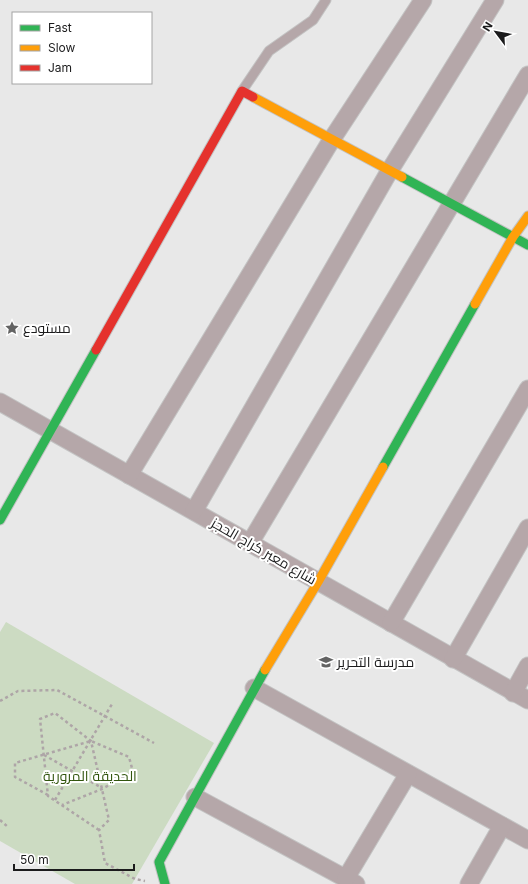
<svg xmlns="http://www.w3.org/2000/svg" width="528" height="884" viewBox="0 0 528 884" font-family="Inter,Cairo,sans-serif">
  <rect width="100%" height="100%" fill="#e8e8e8"/>
  <path fill="#ccdbc2" d="M 6,622 L 214,743 L 132,884 L 75,884 L 0,841 L 0,632 Z"/>
  <g fill="none" stroke-linecap="round" stroke-linejoin="round">
    <defs>
      <path id="lane" d="M 242,91 L 269,51 L 313,20 L 326,0"/>
      <g id="street">
        <path d="M 0,402 L 528,700"/>
        <path d="M 129,475 L 332,139 L 423,0"/>
        <path d="M 194,511 L 390,170 L 495,0"/>
        <path d="M 250,543 L 528,75"/>
        <path d="M 391,623 L 528,389"/>
        <path d="M 453,659 L 528,528"/>
        <path d="M 254,688 L 528,840"/>
        <path d="M 513,693 L 528,666"/>
        <path d="M 195,797 L 356,884"/>
        <path d="M 346,878 L 408,774"/>
        <path d="M 469,884 L 502,826"/>
      </g>
      <g id="fast">
        <path d="M 402,177 L 528,245"/>
        <path d="M 383,467 L 475,304"/>
        <path d="M 0,520 L 96,350"/>
        <path d="M 165,884 L 159,862 L 265,670"/>
      </g>
      <g id="slow">
        <path d="M 253,97 L 402,177"/>
        <path d="M 475,304 L 513,237 L 528,216"/>
        <path d="M 265,670 L 318,582 L 383,467"/>
      </g>
      <path id="jam" d="M 96,350 L 242,91 L 253,97"/>
    </defs>
    <use href="#lane" stroke="#c3c3c3" stroke-width="11"/>
    <use href="#street" stroke="#c3c3c3" stroke-width="19"/>
    <use href="#fast" stroke="#c3c3c3" stroke-width="11"/>
    <use href="#slow" stroke="#c3c3c3" stroke-width="11"/>
    <use href="#jam" stroke="#c3c3c3" stroke-width="11"/>
    <g stroke="#aea5a7" stroke-width="2.5" stroke-dasharray="3 3" stroke-linecap="butt">
      <path d="M 0,701 L 18,691 L 57,690 L 154,743"/>
      <path d="M 44,755 L 102,788"/>
      <path d="M 48,795 L 15,777 L 15,763 L 91,741 L 129,757 L 133,772 L 102,789 L 62,805"/>
      <path d="M 55,800 L 112,704"/>
      <path d="M 0,820 L 8,827"/>
      <path d="M 99,830 L 48,796 L 40,719 L 55,713 L 91,741 L 109,820 L 99,830 L 105,863 L 135,879 L 145,881"/>
    </g>
    <use href="#lane" stroke="#b5a7a9" stroke-width="9"/>
    <use href="#street" stroke="#b5a7a9" stroke-width="17"/>
    <use href="#fast" stroke="#30b455" stroke-width="9"/>
    <use href="#slow" stroke="#ff9f0a" stroke-width="9"/>
    <use href="#jam" stroke="#e5322d" stroke-width="9"/>
  </g>
  <defs>
    <symbol id="sight-bare" viewBox="-9 -9 18 18"><path d="M0-6L1.8-2.2L6-1.7L2.9 1.2L3.7 5.4L0 3.3L-3.7 5.4L-2.9 1.2L-6-1.7L-1.8-2.2Z" fill="#636363" stroke="#fff" stroke-width="2.5" paint-order="stroke"/></symbol>
    <symbol id="school-bare" viewBox="-9 -9 18 18"><path d="M0-5L7-2L0 1L-7-2ZM-4 1L0 2.5L4 1V4Q0 6-4 4Z" fill="#636363" stroke="#fff" stroke-width="2.5" paint-order="stroke"/></symbol>
  </defs>
  <g fill-rule="evenodd">
    <use href="#sight-bare" x="2" y="318" width="20" height="20"/>
    <use href="#school-bare" x="316" y="652" width="20" height="20"/>
  </g>
  <g text-anchor="middle" stroke-width="4" stroke-linejoin="round" paint-order="stroke">
    <g font-size="14" fill="#1b1b1c" stroke="#fff" text-anchor="start">
      <text x="23" y="333">مستودع</text>
      <text x="337" y="667">مدرسة التحرير</text>
    </g>
    <g font-size="14" fill="#1b1b1c" stroke="#fff">
      <text transform="translate(264 551) rotate(30)" y="5">شارع معبر كراج الحجز</text>
    </g>
    <g font-size="14" fill="#31550d" stroke="#fff">
      <text x="90" y="781">الحديقة المرورية</text>
    </g>
  </g>
  <rect x="12" y="12" width="140" height="72" fill="#ffffff" stroke="#a4a4a4"/>
  <rect x="20" y="25" width="20" height="6" fill="#30b455" stroke="#a4a4a4"/>
  <text x="48" y="32" font-size="12" fill="#1b1b1c">Fast</text>
  <rect x="20" y="45" width="20" height="6" fill="#ff9f0a" stroke="#a4a4a4"/>
  <text x="48" y="52" font-size="12" fill="#1b1b1c">Slow</text>
  <rect x="20" y="65" width="20" height="6" fill="#e5322d" stroke="#a4a4a4"/>
  <text x="48" y="72" font-size="12" fill="#1b1b1c">Jam</text>
  <g transform="translate(496 32) rotate(302)" stroke="#ffffff" stroke-width="3" paint-order="stroke">
  <path d="M0-3L7 15L0 10L-7 15Z" fill="#1b1b1c"/>
  <text y="-6" font-size="11" font-weight="bold" text-anchor="middle" fill="#1b1b1c">N</text>
  </g>
  <path d="M14 864v6h120v-6" fill="none" stroke="#1b1b1c" stroke-width="2"/>
  <text x="20" y="864" font-size="12" fill="#1b1b1c" stroke="#ffffff" stroke-width="3" paint-order="stroke">50 m</text>
</svg>
